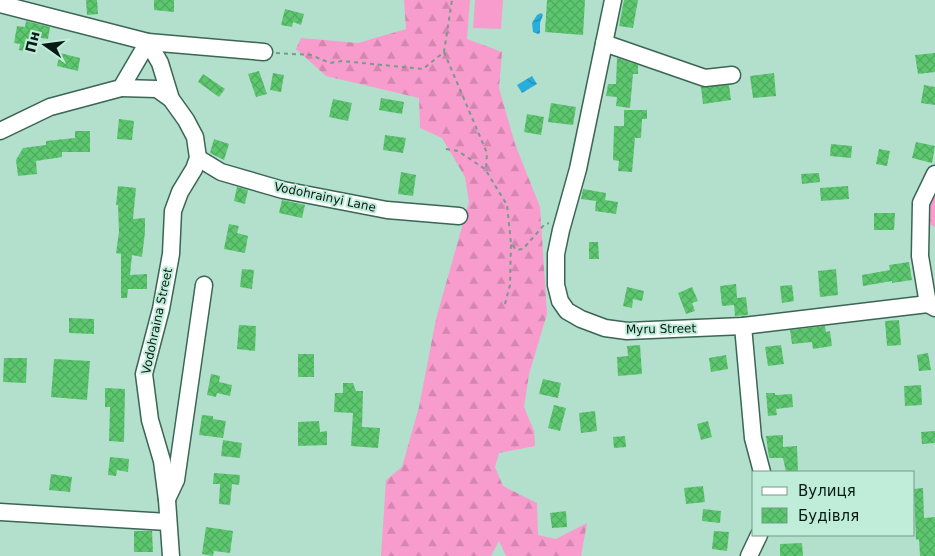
<svg xmlns="http://www.w3.org/2000/svg" width="935" height="556" viewBox="0 0 935 556" font-family="'DejaVu Sans',sans-serif">
  <defs>
    <pattern id="forest-firs" width="22" height="20" patternUnits="userSpaceOnUse" patternTransform="scale(1.25)"><rect width="22" height="20" fill="#f89ccd"/><path d="M5 1l3.5 6h-7zM16 11l3.5 6h-7z" fill="#d386af"/></pattern>
    <pattern id="water-waves" width="16" height="10" patternUnits="userSpaceOnUse" patternTransform="scale(1.25)"><rect width="16" height="10" fill="#27aedc"/><path d="M0 5q4-4 8 0t8 0" fill="none" stroke="#208db1"/></pattern>
    <pattern id="building-cross-hatch" width="8" height="8" patternUnits="userSpaceOnUse" patternTransform="scale(1.25)"><rect width="8" height="8" fill="#5dc76f"/><path d="M0 0l8 8M0 8l8-8" fill="none" stroke="#4faa5f"/></pattern>
  </defs>
  <rect width="100%" height="100%" fill="#b2e0cc"/>
  <path fill="#f89ccd" d="M 475,0 L 503,0 L 501,29 L 473,28 Z"/>
  <g fill="url(#forest-firs)">
    <path d="M 404,0 L 470,0 L 467,39 L 502,52 L 499,88 L 515,144 L 540,207 L 547,314 L 529,374 L 524,407 L 534,431 L 535,446 L 499,453 L 495,467 L 503,486 L 537,503 L 538,535 L 556,539 L 587,523 L 581,556 L 506,556 L 499,541 L 491,556 L 381,556 L 386,480 L 402,467 L 419,407 L 436,319 L 469,202 L 465,177 L 442,138 L 420,128 L 419,98 L 326,76 L 296,49 L 301,38 L 358,43 L 406,29 Z"/>
    <path d="M 935,184 L 935,227 L 929,224 L 926,205 Z"/>
  </g>
  <g fill="url(#water-waves)">
    <path d="M 541,13 L 543,15 L 540,23 L 540,33 L 538,34 L 533,32 L 532,23 L 537,15 Z"/>
    <path d="M 532,76 L 537,84 L 522,93 L 517,85 Z"/>
  </g>
  <g fill="url(#building-cross-hatch)">
    <path d="M 86,0 L 97,0 L 98,14 L 87,15 Z"/>
    <path d="M 154,0 L 174,0 L 174,12 L 154,10 Z"/>
    <path d="M 547,0 L 585,0 L 583,35 L 545,32 Z"/>
    <path d="M 624,0 L 638,0 L 633,28 L 619,26 Z"/>
    <path d="M 285,9 L 304,14 L 301,25 L 293,22 L 292,27 L 281,25 Z"/>
    <path d="M 26,21 L 50,27 L 48,39 L 35,37 L 32,53 L 19,50 L 20,44 L 14,43 L 17,26 L 25,27 Z"/>
    <path d="M 60,53 L 80,58 L 78,71 L 57,66 Z"/>
    <path d="M 935,53 L 935,72 L 918,74 L 915,55 Z"/>
    <path d="M 617,58 L 638,65 L 638,74 L 633,74 L 630,108 L 616,106 L 617,97 L 606,96 L 608,84 L 616,84 Z"/>
    <path d="M 259,71 L 267,94 L 256,97 L 248,74 Z"/>
    <path d="M 273,73 L 284,75 L 281,92 L 270,90 Z"/>
    <path d="M 774,73 L 776,96 L 753,98 L 750,76 Z"/>
    <path d="M 203,74 L 225,89 L 219,97 L 198,82 Z"/>
    <path d="M 729,85 L 731,100 L 703,104 L 701,87 Z"/>
    <path d="M 924,85 L 935,87 L 935,105 L 921,103 Z"/>
    <path d="M 381,98 L 404,102 L 402,114 L 379,110 Z"/>
    <path d="M 333,99 L 352,103 L 348,121 L 329,117 Z"/>
    <path d="M 551,103 L 576,107 L 573,125 L 548,122 Z"/>
    <path d="M 624,110 L 647,110 L 647,119 L 642,119 L 641,138 L 635,138 L 632,172 L 618,171 L 619,161 L 613,160 L 614,126 L 624,126 Z"/>
    <path d="M 527,114 L 544,117 L 541,135 L 524,132 Z"/>
    <path d="M 119,119 L 134,121 L 132,140 L 117,139 Z"/>
    <path d="M 75,131 L 90,131 L 90,152 L 62,152 L 62,157 L 36,161 L 37,174 L 18,176 L 16,160 L 23,148 L 46,145 L 46,141 L 75,138 Z"/>
    <path d="M 385,135 L 406,138 L 403,153 L 383,150 Z"/>
    <path d="M 214,139 L 229,144 L 224,160 L 210,153 Z"/>
    <path d="M 916,142 L 935,146 L 932,163 L 912,158 Z"/>
    <path d="M 831,144 L 852,146 L 851,158 L 830,156 Z"/>
    <path d="M 879,149 L 890,151 L 887,166 L 876,164 Z"/>
    <path d="M 401,172 L 416,175 L 413,196 L 398,194 Z"/>
    <path d="M 819,173 L 820,182 L 802,184 L 801,174 Z"/>
    <path d="M 118,186 L 136,188 L 133,219 L 145,218 L 145,232 L 142,257 L 132,255 L 130,275 L 147,274 L 147,289 L 128,289 L 127,298 L 121,298 L 121,254 L 116,253 L 119,232 L 118,205 L 116,205 Z"/>
    <path d="M 848,186 L 849,199 L 821,201 L 820,188 Z"/>
    <path d="M 237,187 L 248,190 L 245,204 L 234,201 Z"/>
    <path d="M 583,189 L 606,193 L 605,200 L 618,202 L 616,214 L 595,211 L 596,201 L 581,199 Z"/>
    <path d="M 282,200 L 305,205 L 302,218 L 279,213 Z"/>
    <path d="M 874,213 L 895,213 L 894,230 L 874,230 Z"/>
    <path d="M 229,224 L 239,226 L 237,233 L 248,236 L 245,253 L 224,249 Z"/>
    <path d="M 589,242 L 598,242 L 599,259 L 589,259 Z"/>
    <path d="M 909,262 L 912,280 L 892,283 L 892,281 L 863,286 L 862,275 L 890,270 L 889,265 Z"/>
    <path d="M 242,269 L 254,270 L 252,289 L 240,287 Z"/>
    <path d="M 836,269 L 838,295 L 820,297 L 818,271 Z"/>
    <path d="M 736,284 L 737,298 L 746,297 L 748,315 L 735,316 L 734,305 L 722,306 L 720,286 Z"/>
    <path d="M 792,285 L 794,301 L 782,303 L 780,286 Z"/>
    <path d="M 627,287 L 644,291 L 642,301 L 633,299 L 632,308 L 623,306 Z"/>
    <path d="M 692,287 L 698,301 L 692,303 L 695,311 L 686,314 L 678,293 Z"/>
    <path d="M 69,318 L 94,319 L 94,334 L 69,333 Z"/>
    <path d="M 899,320 L 901,345 L 887,346 L 885,321 Z"/>
    <path d="M 239,325 L 256,326 L 255,351 L 237,349 Z"/>
    <path d="M 825,326 L 826,332 L 830,331 L 832,346 L 813,349 L 812,342 L 792,344 L 790,330 Z"/>
    <path d="M 640,345 L 642,374 L 618,376 L 617,357 L 628,356 L 627,346 Z"/>
    <path d="M 781,345 L 784,364 L 768,366 L 765,347 Z"/>
    <path d="M 928,353 L 931,370 L 919,371 L 917,355 Z"/>
    <rect x="298" y="354" width="16" height="23"/>
    <path d="M 726,355 L 728,369 L 711,372 L 709,358 Z"/>
    <path d="M 4,358 L 27,358 L 26,383 L 3,382 Z"/>
    <path d="M 54,359 L 90,361 L 87,400 L 51,397 Z"/>
    <path d="M 211,374 L 220,376 L 219,382 L 232,385 L 230,396 L 217,393 L 216,397 L 207,395 Z"/>
    <path d="M 543,379 L 561,383 L 558,398 L 539,394 Z"/>
    <path d="M 343,383 L 353,383 L 356,391 L 363,391 L 362,427 L 380,428 L 378,448 L 351,446 L 353,413 L 334,412 L 335,393 L 343,393 Z"/>
    <path d="M 921,385 L 922,405 L 905,406 L 904,386 Z"/>
    <path d="M 105,388 L 125,389 L 124,442 L 109,441 L 110,407 L 105,407 Z"/>
    <path d="M 766,393 L 775,393 L 775,395 L 792,394 L 793,407 L 776,409 L 777,415 L 768,416 Z"/>
    <path d="M 554,405 L 566,408 L 560,431 L 548,428 Z"/>
    <path d="M 595,411 L 597,431 L 581,433 L 579,413 Z"/>
    <path d="M 202,415 L 213,416 L 213,419 L 226,421 L 223,438 L 199,435 Z"/>
    <path d="M 319,421 L 320,432 L 327,431 L 327,445 L 298,446 L 298,422 Z"/>
    <path d="M 708,421 L 712,437 L 701,440 L 697,424 Z"/>
    <path d="M 935,431 L 935,443 L 922,444 L 921,432 Z"/>
    <path d="M 783,435 L 783,447 L 797,446 L 798,472 L 786,472 L 783,458 L 769,458 L 766,436 Z"/>
    <path d="M 625,436 L 626,447 L 614,448 L 613,437 Z"/>
    <path d="M 223,440 L 242,443 L 240,458 L 221,456 Z"/>
    <path d="M 110,457 L 129,459 L 128,472 L 117,470 L 116,476 L 108,475 Z"/>
    <path d="M 214,473 L 240,475 L 239,485 L 232,484 L 230,505 L 219,504 L 220,484 L 213,484 Z"/>
    <path d="M 51,474 L 72,477 L 70,492 L 49,490 Z"/>
    <path d="M 703,486 L 705,502 L 686,504 L 684,488 Z"/>
    <path d="M 923,488 L 924,518 L 935,517 L 935,556 L 920,556 L 919,539 L 916,540 L 914,489 Z"/>
    <path d="M 703,509 L 721,511 L 720,523 L 702,521 Z"/>
    <path d="M 566,511 L 567,527 L 552,528 L 550,513 Z"/>
    <path d="M 206,527 L 233,531 L 230,553 L 214,551 L 213,556 L 202,554 Z"/>
    <path d="M 134,531 L 152,531 L 153,552 L 134,552 Z"/>
    <path d="M 714,531 L 729,532 L 727,551 L 712,549 Z"/>
    <path d="M 802,543 L 803,556 L 780,556 L 780,544 Z"/>
  </g>
  <g fill="none" stroke-linecap="round" stroke-linejoin="round">
    <defs>
      <g id="minor">
        <path d="M 613,0 L 578,169 L 561,230 L 556,254 L 556,285 L 560,301 L 567,311 L 581,319 L 605,328 L 627,331 L 743,326 L 928,304"/>
        <path d="M 0,4 L 148,42 L 264,52"/>
        <path d="M 604,43 L 705,78 L 732,75"/>
        <path d="M 121,88 L 157,89 L 171,99"/>
        <path d="M 0,131 L 50,107 L 121,88 L 148,42 L 160,63 L 171,99 L 186,120 L 195,137 L 198,158 L 194,169 L 180,192 L 173,211 L 171,254 L 161,309 L 144,374 L 150,420 L 162,461 L 167,500 L 171,556"/>
        <path d="M 198,158 L 221,172 L 283,190 L 387,210 L 459,216"/>
        <path d="M 935,174 L 921,203 L 920,256 L 928,304 L 935,308"/>
        <path d="M 743,326 L 753,438 L 762,472"/>
        <path d="M 167,499 L 176,480 L 204,285"/>
        <path d="M 0,512 L 168,522"/>
        <path d="M 749,556 L 759,535"/>
      </g>
    </defs>
    <use href="#minor" stroke="#3b6555" stroke-width="19"/>
    <g stroke="#769a8b" stroke-width="2" stroke-dasharray="4 4" stroke-linecap="butt">
      <path d="M 444,52 L 487,153 L 486,168"/>
      <path d="M 276,53 L 311,55 L 330,63 L 342,61 L 423,69 L 444,52 L 452,0"/>
      <path d="M 446,149 L 458,151 L 485,169 L 507,205 L 511,243 L 516,250 L 523,249 L 544,225 L 549,223"/>
      <path d="M 505,304 L 510,285 L 511,243"/>
    </g>
    <use href="#minor" stroke="#fff" stroke-width="16"/>
  </g>
  <g text-anchor="middle" stroke-width="4" stroke-linejoin="round" paint-order="stroke">
    <g font-size="12" fill="#081a14" stroke="#bfedd9">
      <text transform="translate(325 197) rotate(12)" y="4">Vodohrainyi Lane</text>
      <text transform="translate(157 321) rotate(-78)" y="4">Vodohraina Street</text>
      <text transform="translate(661 329) rotate(-1)" y="4">Myru Street</text>
    </g>
  </g>
  <rect x="752" y="471" width="162" height="65" fill="#bfedd9" stroke="#76998a"/>
  <rect x="762" y="487" width="25" height="8" fill="#ffffff" stroke="#76998a"/>
  <text x="798" y="496" font-size="15" fill="#081a14">Вулиця</text>
  <rect x="762" y="508" width="25" height="15" fill="url(#building-cross-hatch)" stroke="#76998a"/>
  <text x="798" y="521" font-size="15" fill="#081a14">Будівля</text>
  <g transform="translate(45 45) rotate(284)" stroke="#bfedd9" stroke-width="4" paint-order="stroke">
  <path d="M0-4L9 19L0 12L-9 19Z" fill="#081a14"/>
  <text y="-8" font-size="14" font-weight="bold" text-anchor="middle" fill="#081a14">Пн</text>
  </g>
</svg>
